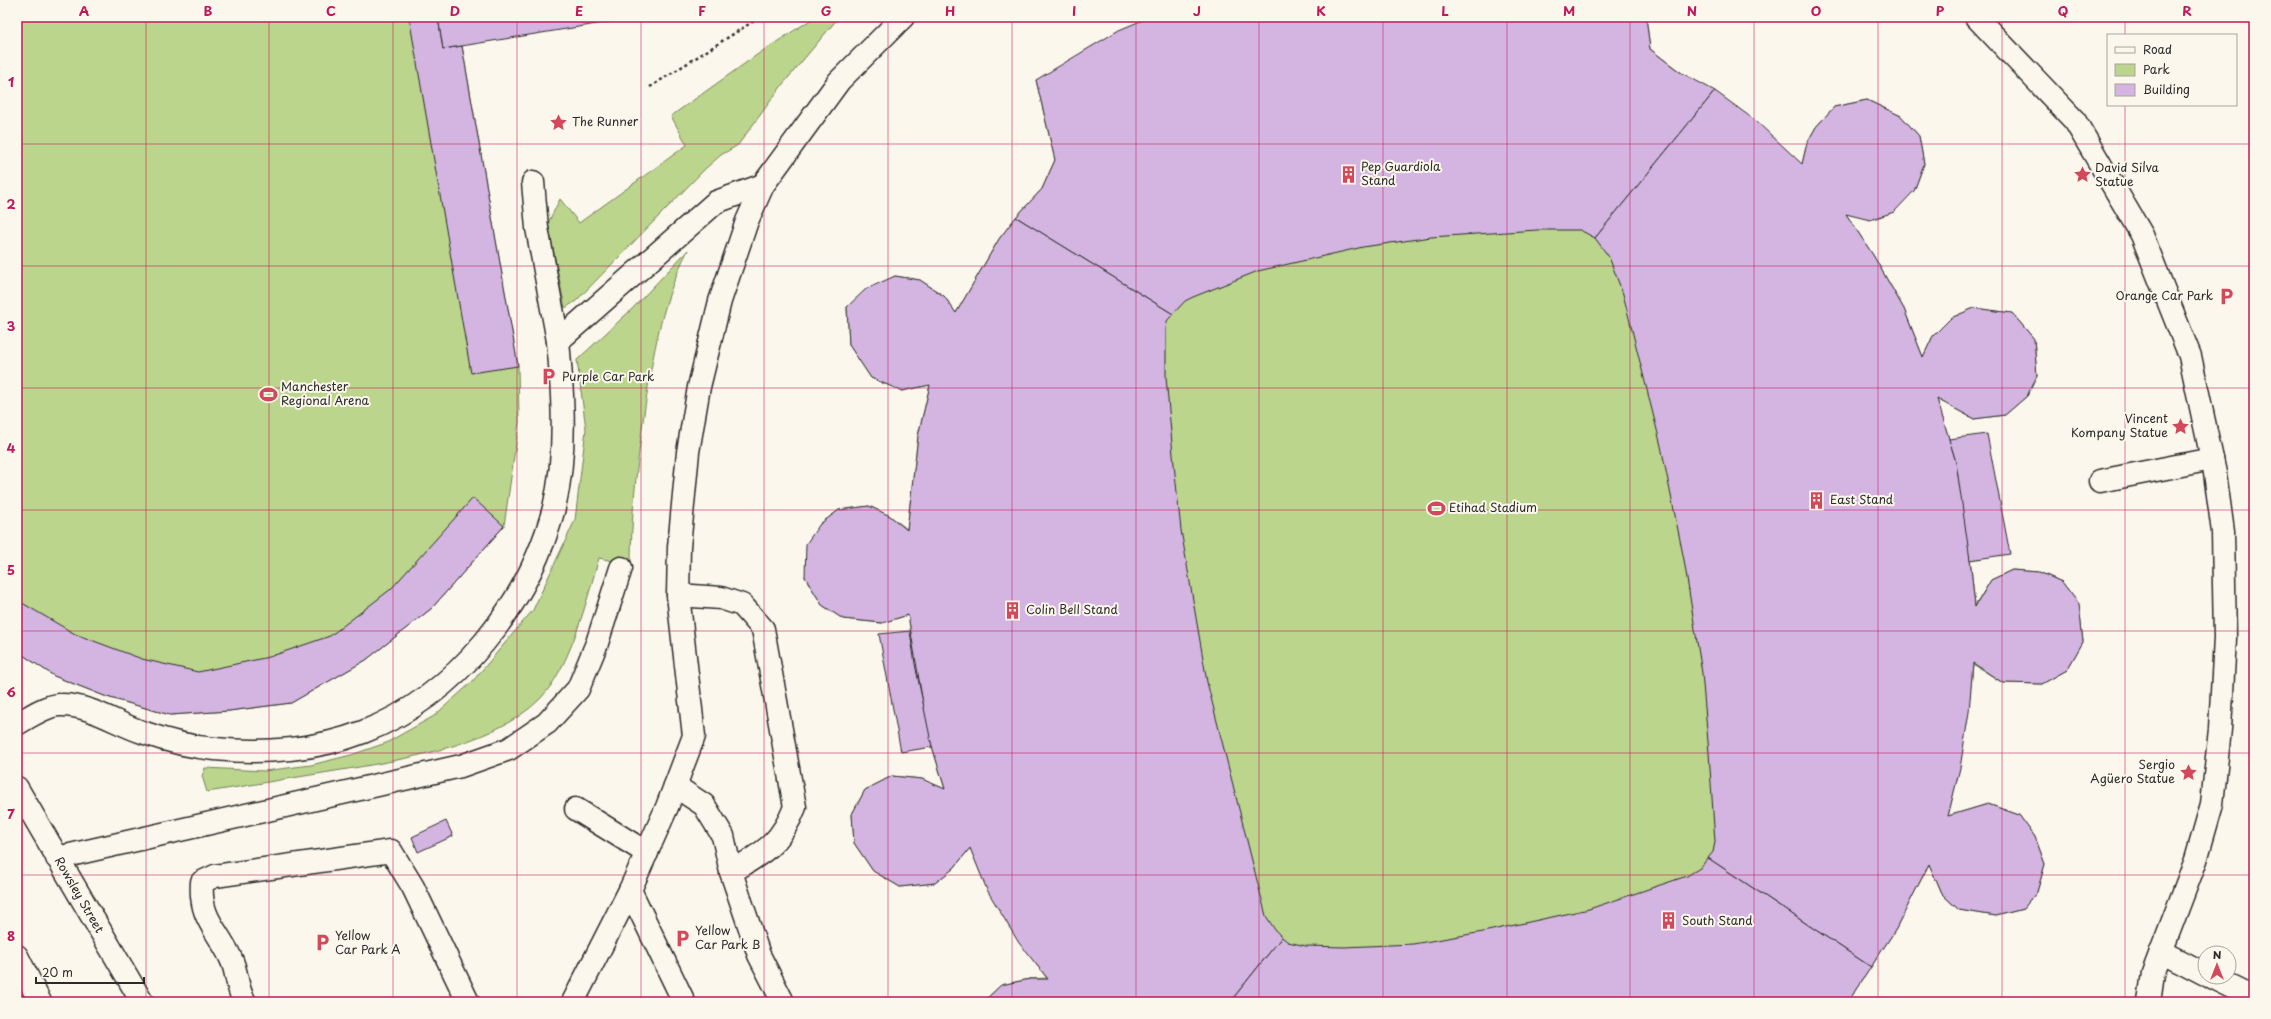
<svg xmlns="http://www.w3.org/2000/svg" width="2271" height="1019" viewBox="0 0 2271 1019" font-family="'Playpen Sans',sans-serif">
  <rect width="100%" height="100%" fill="#fbf7ec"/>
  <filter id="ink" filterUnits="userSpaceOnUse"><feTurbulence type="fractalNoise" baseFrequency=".025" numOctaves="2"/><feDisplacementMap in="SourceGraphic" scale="8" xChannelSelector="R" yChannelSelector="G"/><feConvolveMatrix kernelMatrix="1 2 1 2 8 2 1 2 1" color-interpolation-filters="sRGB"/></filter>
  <g filter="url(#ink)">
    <g fill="#bbd58c" stroke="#73805c">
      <path d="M 17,17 L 438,17 L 443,49 L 462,46 L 518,366 L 519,422 L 504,526 L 432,608 L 366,660 L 291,703 L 229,711 L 170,715 L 107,697 L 54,676 L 17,651 Z"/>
      <path d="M 815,17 L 839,17 L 783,84 L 738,145 L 721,155 L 706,168 L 576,301 L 565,308 L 548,223 L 560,199 L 579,223 L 687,145 L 671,116 L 761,52 Z"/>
      <path d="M 1646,17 L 1650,49 L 1802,164 L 1807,143 L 1816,127 L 1834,107 L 1867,100 L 1901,116 L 1919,136 L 1924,164 L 1914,191 L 1846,214 L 1873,255 L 1904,309 L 1923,357 L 1933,336 L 1951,318 L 1974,308 L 2012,313 L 2034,339 L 2037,376 L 2027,396 L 2005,415 L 1974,419 L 1937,399 L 1956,462 L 1968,538 L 1975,606 L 1991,580 L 2012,570 L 2039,572 L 2062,582 L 2079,604 L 2083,642 L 2067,670 L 2042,684 L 2003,683 L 1973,664 C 1969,716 1961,765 1948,816 L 1988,804 L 2019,815 L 2035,837 L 2045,864 L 2037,892 L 2023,909 L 1996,916 L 1959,910 L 1942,894 L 1929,864 L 1896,929 L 1848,1002 L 983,1002 L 1001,985 L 1030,979 L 1047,978 C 1013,936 991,898 970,848 L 954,868 L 935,883 L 900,887 L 873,871 L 854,843 L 852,814 L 865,790 L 892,776 L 922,779 L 945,789 L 928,733 L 908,615 L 882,623 L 843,619 L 822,605 L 805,577 L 820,524 L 839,510 L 869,506 L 890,516 L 907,529 L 918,436 L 930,385 L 902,391 L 871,378 L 849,345 L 847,307 L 895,276 L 920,280 L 944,296 L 956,313 L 999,239 L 1016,217 L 1042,189 L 1055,160 L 1036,80 Z"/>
      <path d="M 688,250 C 659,306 651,366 642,428 C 636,474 631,519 631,565 L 599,558 C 587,599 571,667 540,699 C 491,748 390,762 323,773 C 285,779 246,786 207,792 L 202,776 L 205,768 L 264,771 L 311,765 L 351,755 L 386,743 L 434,716 L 472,682 L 533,610 L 575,520 L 586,429 L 577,360 L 632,309 Z"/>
    </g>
    <g fill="#d4b5e2" stroke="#2b2b2b">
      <path d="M 409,17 L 438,17 L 443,49 L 462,46 L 518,366 L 471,373 Z"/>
      <path d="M 438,17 L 640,17 L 443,49 Z"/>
      <path d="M 1150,17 L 1646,17 L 1650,49 L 1680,72 L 1715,91 L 1595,238 L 1580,230 L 1537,230 L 1431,237 L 1363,247 L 1258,271 L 1193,297 L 1185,301 L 1173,314 L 1016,217 L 1042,189 L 1055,160 L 1036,80 L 1119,30 Z"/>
      <path d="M 1715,91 L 1756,121 L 1802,164 L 1807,143 L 1816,127 L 1834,107 L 1867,100 L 1901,116 L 1919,136 L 1924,164 L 1914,191 L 1894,212 L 1870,220 L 1846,214 L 1873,255 L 1904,309 L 1923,357 L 1933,336 L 1951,318 L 1974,308 L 2012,313 L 2034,339 L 2037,376 L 2027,396 L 2005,415 L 1974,419 L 1937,399 L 1956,462 L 1968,538 L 1975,607 L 1991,580 L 2012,570 L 2039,572 L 2062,582 L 2079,604 L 2083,642 L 2067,670 L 2042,684 L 2003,683 L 1973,663 L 1969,712 L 1960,768 L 1948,816 L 1988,804 L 2019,815 L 2035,837 L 2045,864 L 2037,892 L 2023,909 L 1996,916 L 1959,910 L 1942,894 L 1929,864 L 1896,929 L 1871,967 L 1708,858 L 1713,852 L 1715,842 L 1709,753 L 1702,673 L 1684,560 L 1661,446 L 1623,294 L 1609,257 L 1595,238 Z"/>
      <path d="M 1016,217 L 1173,314 L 1167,321 L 1166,329 L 1166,377 L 1173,455 L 1181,530 L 1207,682 L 1266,916 L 1275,930 L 1282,937 L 1230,1002 L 983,1002 L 1001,985 L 1030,979 L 1048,979 L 1019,943 L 987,890 L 970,848 L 954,868 L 935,883 L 900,887 L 873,871 L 854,843 L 852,814 L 865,790 L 892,776 L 922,779 L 945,789 L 928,733 L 908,615 L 882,623 L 843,619 L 822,605 L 805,577 L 806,544 L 820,524 L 839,510 L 869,506 L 890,516 L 907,530 L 918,436 L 930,385 L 902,391 L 871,378 L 849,345 L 847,307 L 866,289 L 895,276 L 920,280 L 944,296 L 956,313 L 999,239 Z"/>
      <path d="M 1987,434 L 2010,554 L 1970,560 L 1956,462 L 1949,439 Z"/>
      <path d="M 473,498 L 504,526 L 432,608 L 366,660 L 291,703 L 229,711 L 170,715 L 107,697 L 54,676 L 17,651 L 17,600 L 75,634 L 142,659 L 198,672 L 269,657 L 330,636 L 391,589 Z"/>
      <path d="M 910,631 L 915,664 L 932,747 L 901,752 L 879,634 Z"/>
      <path d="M 446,821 L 453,836 L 418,852 L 412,837 Z"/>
      <path d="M 1708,858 L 1871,967 L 1848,1002 L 1230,1002 L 1282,937 L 1288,942 L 1306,946 L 1344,947 L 1413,944 L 1483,932 L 1589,909 L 1687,876 L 1700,868 Z"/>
    </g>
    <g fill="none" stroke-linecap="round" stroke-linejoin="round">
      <defs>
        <g id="minor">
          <path d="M 1976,17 L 2075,121 L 2142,235 L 2190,356 L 2215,473 L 2223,532 L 2225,638 L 2220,729 L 2212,804 L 2196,860 L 2153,973 L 2149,1002"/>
          <path d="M 533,182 L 537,228 L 558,341"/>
          <path d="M 2100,481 L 2212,459"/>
          <path d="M 678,595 L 721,598 L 742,605 L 763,629 L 795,807 C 780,845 764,852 731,872"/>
          <path d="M 17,724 C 29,717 45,706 59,705 C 90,704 116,724 145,733 C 167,741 192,747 215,749 C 263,754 317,750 363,732 C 457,696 529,603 554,508 C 567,454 563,395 558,341 L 716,202 L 763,185"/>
          <path d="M 675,786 L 704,805 L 723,836 L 731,872 L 759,955 L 783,1002"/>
          <path d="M 17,788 L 142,1002"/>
          <path d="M 576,809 L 647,853"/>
          <path d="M 57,858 L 461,766 L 509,749 L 547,723 L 578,689 L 597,643 L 621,568"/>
          <path d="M 630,890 L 684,1002"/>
          <path d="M 2161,951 L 2205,974"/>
          <path d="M 17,956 L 40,1002"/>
          <path d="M 2211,977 L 2254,998"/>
          <path d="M 245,1002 C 236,988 238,975 232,961 C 219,930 199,920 202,882 L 215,876 L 391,851 L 413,887 L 468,1002"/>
          <path d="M 573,1002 L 630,890 L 667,807 L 694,736 L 678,595 L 679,547 L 688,452 L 699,387 L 720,301 L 747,221 L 763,185 L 839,81 L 903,17"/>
        </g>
      </defs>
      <use href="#minor" stroke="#2b2b2b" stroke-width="25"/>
      <path stroke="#2b2b2b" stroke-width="2.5" stroke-dasharray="3 3" stroke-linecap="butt" d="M 650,87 L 760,17"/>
      <use href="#minor" stroke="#fbf7ec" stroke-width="22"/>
    </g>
  </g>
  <path fill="none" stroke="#c2185b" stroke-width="1" stroke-opacity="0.55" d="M 146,17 L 146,1002M 269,17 L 269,1002M 393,17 L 393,1002M 517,17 L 517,1002M 641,17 L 641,1002M 764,17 L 764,1002M 888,17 L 888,1002M 1012,17 L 1012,1002M 1136,17 L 1136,1002M 1259,17 L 1259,1002M 1383,17 L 1383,1002M 1507,17 L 1507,1002M 1630,17 L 1630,1002M 1754,17 L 1754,1002M 1878,17 L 1878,1002M 2002,17 L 2002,1002M 2125,17 L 2125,35M 2125,105 L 2125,1002M 17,144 L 2254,144M 17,266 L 2254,266M 17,388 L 2254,388M 17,510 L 2254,510M 17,631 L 2254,631M 17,753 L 2254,753M 17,875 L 2254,875"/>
  <defs>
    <symbol id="sight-bare" viewBox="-9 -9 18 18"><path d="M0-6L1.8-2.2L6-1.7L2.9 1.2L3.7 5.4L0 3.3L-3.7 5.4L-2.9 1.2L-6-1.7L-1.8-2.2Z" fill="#d1495b" stroke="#fbf7ec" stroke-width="2.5" paint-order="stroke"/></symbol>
    <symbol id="building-bare" viewBox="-9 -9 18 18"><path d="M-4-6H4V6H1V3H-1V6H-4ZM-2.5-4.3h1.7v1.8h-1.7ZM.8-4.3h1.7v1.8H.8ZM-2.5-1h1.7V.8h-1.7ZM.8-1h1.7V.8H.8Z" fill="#d1495b" stroke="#fbf7ec" stroke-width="2.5" paint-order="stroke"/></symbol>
    <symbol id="parking-bare" viewBox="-9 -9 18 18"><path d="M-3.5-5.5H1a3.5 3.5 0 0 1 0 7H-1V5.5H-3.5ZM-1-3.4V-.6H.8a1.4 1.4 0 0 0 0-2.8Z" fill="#d1495b" stroke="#fbf7ec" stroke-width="2.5" paint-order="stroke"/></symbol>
    <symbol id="stadium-bare" viewBox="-9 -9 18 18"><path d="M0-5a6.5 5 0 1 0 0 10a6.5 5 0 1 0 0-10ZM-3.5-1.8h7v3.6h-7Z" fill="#d1495b" stroke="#fbf7ec" stroke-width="2.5" paint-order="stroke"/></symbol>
  </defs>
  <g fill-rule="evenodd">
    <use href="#sight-bare" x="546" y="110" width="25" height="25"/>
    <use href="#building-bare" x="1336" y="162" width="25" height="25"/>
    <use href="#sight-bare" x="2070" y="162" width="25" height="25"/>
    <use href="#parking-bare" x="2214" y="284" width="25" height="25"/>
    <use href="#parking-bare" x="536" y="364" width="25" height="25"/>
    <use href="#stadium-bare" x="256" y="382" width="25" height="25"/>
    <use href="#sight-bare" x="2168" y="414" width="25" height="25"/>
    <use href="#building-bare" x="1804" y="488" width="25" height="25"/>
    <use href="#stadium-bare" x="1424" y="496" width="25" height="25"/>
    <use href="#building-bare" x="1000" y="598" width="25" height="25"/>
    <use href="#sight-bare" x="2176" y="760" width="25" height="25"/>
    <use href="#building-bare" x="1656" y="908" width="25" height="25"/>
    <use href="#parking-bare" x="670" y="926" width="25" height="25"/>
    <use href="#parking-bare" x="310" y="930" width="25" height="25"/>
  </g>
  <g text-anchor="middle" stroke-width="4" stroke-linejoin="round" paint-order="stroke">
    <g font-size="12" fill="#2b2b2b" stroke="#fbf7ec" text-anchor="start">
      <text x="572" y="126">The Runner</text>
      <text x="1361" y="171">Pep Guardiola<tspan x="1361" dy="14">Stand</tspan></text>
      <text x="2095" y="172">David Silva<tspan x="2095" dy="14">Statue</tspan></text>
      <text x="2213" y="300" text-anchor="end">Orange Car Park</text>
      <text x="562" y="381">Purple Car Park</text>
      <text x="281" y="391">Manchester<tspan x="281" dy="14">Regional Arena</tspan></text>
      <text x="2168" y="423" text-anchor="end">Vincent<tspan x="2168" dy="14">Kompany Statue</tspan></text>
      <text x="1830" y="504">East Stand</text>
      <text x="1449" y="512">Etihad Stadium</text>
      <text x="1026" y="614">Colin Bell Stand</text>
      <text x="2175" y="769" text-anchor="end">Sergio<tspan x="2175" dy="14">Agüero Statue</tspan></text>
      <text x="1682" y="925">South Stand</text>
      <text x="695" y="935">Yellow<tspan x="695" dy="14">Car Park B</tspan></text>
      <text x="335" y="940">Yellow<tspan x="335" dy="14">Car Park A</tspan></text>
    </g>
    <g font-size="12" fill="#2b2b2b" stroke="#fbf7ec">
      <text transform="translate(79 895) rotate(60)" y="4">Rowsley Street</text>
    </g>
  </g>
  <rect width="2271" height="1019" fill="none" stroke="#fbf7ec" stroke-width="44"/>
  <rect x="2107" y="34" width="130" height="72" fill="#fbf7ec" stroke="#a8a59f"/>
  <rect x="2115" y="47" width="20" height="6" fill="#fbf7ec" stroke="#a8a59f"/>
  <text x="2143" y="54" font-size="12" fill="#2b2b2b">Road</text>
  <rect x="2115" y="64" width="20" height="12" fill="#bbd58c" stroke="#a8a59f"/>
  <text x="2143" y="74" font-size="12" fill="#2b2b2b">Park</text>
  <rect x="2115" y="84" width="20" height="12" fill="#d4b5e2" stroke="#a8a59f"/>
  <text x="2143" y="94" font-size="12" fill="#2b2b2b">Building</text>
  <g transform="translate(2217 965)"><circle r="19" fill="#fbf7ec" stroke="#a8a59f"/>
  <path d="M0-3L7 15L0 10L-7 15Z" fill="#d1495b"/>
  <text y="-6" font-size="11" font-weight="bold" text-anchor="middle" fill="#2b2b2b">N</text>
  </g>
  <path d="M36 977v6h108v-6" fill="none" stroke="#2b2b2b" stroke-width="2"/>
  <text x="42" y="977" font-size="12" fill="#2b2b2b" stroke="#fbf7ec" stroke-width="3" paint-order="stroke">20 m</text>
  <rect x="22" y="22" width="2227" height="975" fill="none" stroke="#c2185b" stroke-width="1.5"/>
  <g font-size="13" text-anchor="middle" font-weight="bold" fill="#c2185b">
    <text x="84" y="16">A</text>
    <text x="208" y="16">B</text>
    <text x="331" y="16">C</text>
    <text x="455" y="16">D</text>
    <text x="579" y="16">E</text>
    <text x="702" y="16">F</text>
    <text x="826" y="16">G</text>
    <text x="950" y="16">H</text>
    <text x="1074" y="16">I</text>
    <text x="1197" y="16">J</text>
    <text x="1321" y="16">K</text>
    <text x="1445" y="16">L</text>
    <text x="1569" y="16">M</text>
    <text x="1692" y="16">N</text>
    <text x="1816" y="16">O</text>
    <text x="1940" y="16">P</text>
    <text x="2063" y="16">Q</text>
    <text x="2187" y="16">R</text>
    <text x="11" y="87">1</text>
    <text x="11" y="209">2</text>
    <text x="11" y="331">3</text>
    <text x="11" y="453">4</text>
    <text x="11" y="575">5</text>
    <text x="11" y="697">6</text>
    <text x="11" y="819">7</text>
    <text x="11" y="941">8</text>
  </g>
</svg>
